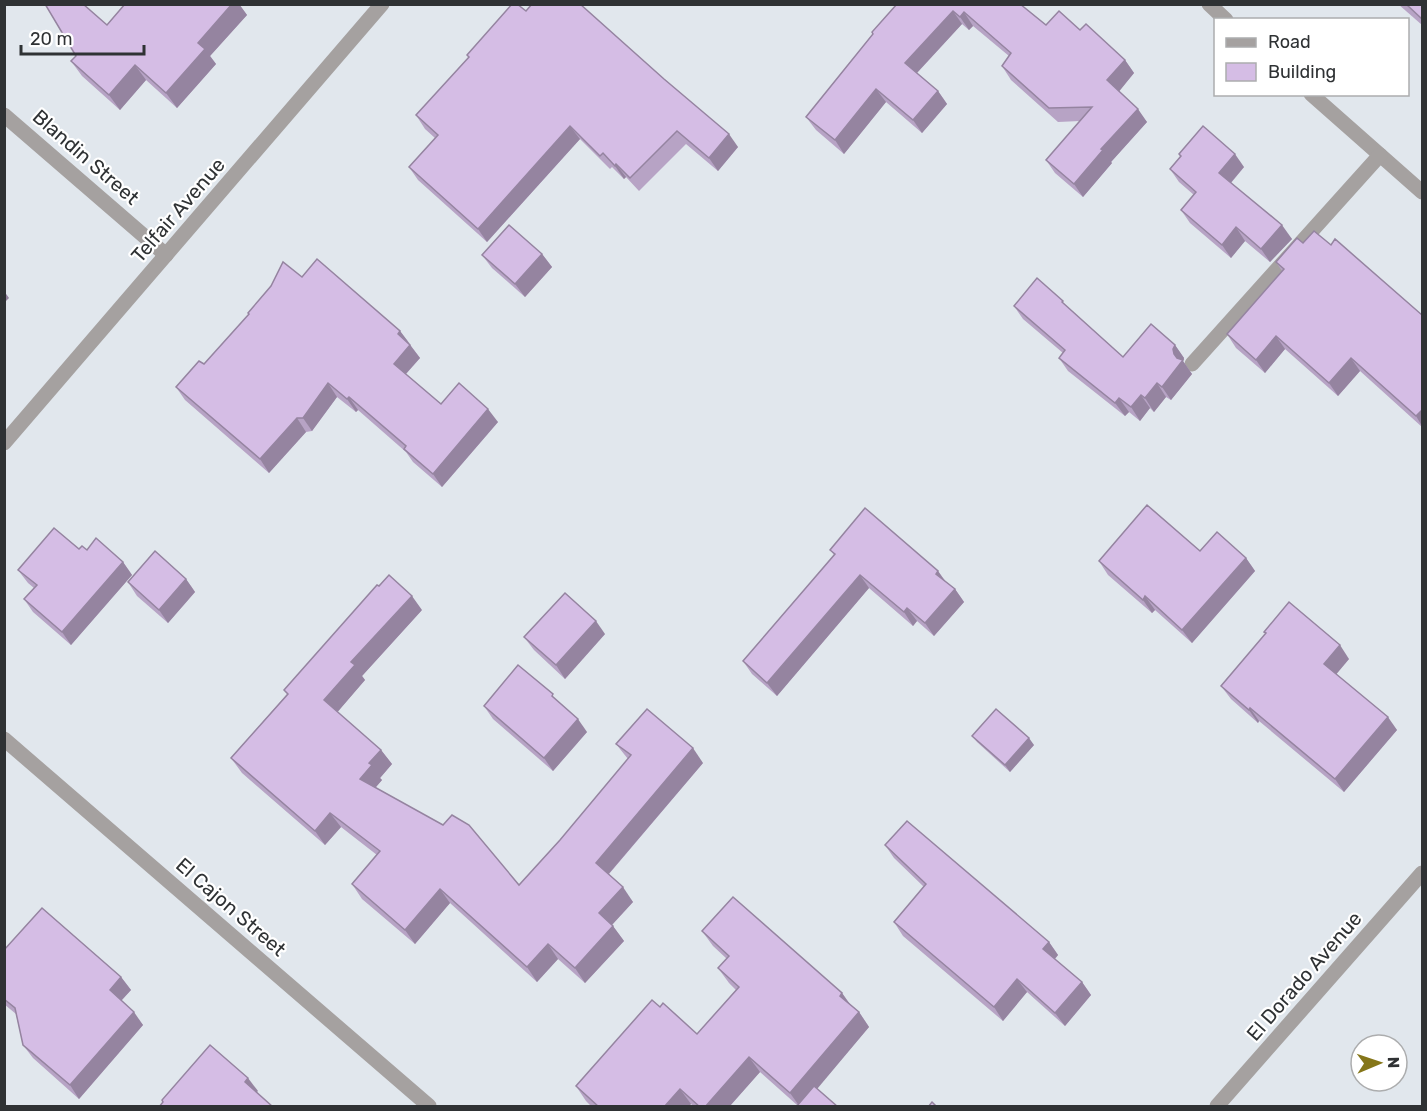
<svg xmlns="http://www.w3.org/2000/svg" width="1427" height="1111" viewBox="0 0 1427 1111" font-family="Rubik,sans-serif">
  <rect width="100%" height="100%" fill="#e1e7ed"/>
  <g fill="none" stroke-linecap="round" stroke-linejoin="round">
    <g stroke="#a5a1a0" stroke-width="15">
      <path d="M 1209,4 L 1226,20"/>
      <path d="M 1311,94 L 1422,192"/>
      <path d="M 4,115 L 166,255"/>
      <path d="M 1192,364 L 1380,155"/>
      <path d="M 4,443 L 382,4"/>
      <path d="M 4,739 L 429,1106"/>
      <path d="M 1217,1106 L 1422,873"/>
    </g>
  </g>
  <g fill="#b7a3c5">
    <path d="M 125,4 L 239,4 L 247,15 L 210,56 L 216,64 L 177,108 L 146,80 L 120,110 L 82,76 L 71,61 L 107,25 Z"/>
    <path d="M 897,4 L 1080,30 L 1125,60 L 1134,73 L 1119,91 L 1147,122 L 1111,162 L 1112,163 L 1083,197 L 1055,173 L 1046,160 L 1080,121 L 1058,122 L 1011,80 L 1002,66 L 1009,56 L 973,26 L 969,30 L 962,24 L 917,73 L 938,91 L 947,104 L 922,133 L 886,102 L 844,154 L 816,130 L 806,117 Z"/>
    <path d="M 1398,4 L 1422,4 L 1422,25 Z"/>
    <path d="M 526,11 L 738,147 L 718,171 L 686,144 L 639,191 L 626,177 L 624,179 L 612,167 L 610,169 L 580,139 L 487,242 L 418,180 L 409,167 L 435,138 L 425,129 L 416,115 Z"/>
    <path d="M 1179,154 L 1244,167 L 1231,183 L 1292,239 L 1270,262 L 1245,241 L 1231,258 L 1190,223 L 1181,210 L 1194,195 L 1179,182 L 1170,169 L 1180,157 Z"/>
    <path d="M 1303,243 L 1331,245 L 1422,315 L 1422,427 L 1360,371 L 1338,396 L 1285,349 L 1265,373 L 1236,348 L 1227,334 L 1282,271 L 1276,262 Z"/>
    <path d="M 542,254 L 552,267 L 525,297 L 492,268 L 482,255 Z"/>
    <path d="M 302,277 L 400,331 L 420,358 L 406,374 L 441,404 L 498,422 L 442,487 L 413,462 L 406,452 L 358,410 L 356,412 L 337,397 L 312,431 L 306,432 L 269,473 L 185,400 L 176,387 L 204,364 Z"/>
    <path d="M 1014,306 L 1070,310 L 1123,357 L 1175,345 L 1184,358 L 1183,361 L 1192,374 L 1171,400 L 1166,397 L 1154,412 L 1150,408 L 1140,421 L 1129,412 L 1125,416 L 1068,371 L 1059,358 L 1063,353 L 1023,319 Z"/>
    <path d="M 79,549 L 87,550 L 123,562 L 132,575 L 71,645 L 33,612 L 24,599 L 34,588 L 28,583 L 18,570 Z"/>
    <path d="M 830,550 L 938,571 L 946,582 L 955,589 L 964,602 L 934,636 L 917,621 L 913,626 L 869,588 L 777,696 L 752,674 L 743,661 L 834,555 Z"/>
    <path d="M 1200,551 L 1246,558 L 1255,571 L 1192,643 L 1155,610 L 1152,613 L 1108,575 L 1099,561 Z"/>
    <path d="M 186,579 L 195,592 L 168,623 L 137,596 L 128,582 Z"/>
    <path d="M 422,610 L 362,676 L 365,680 L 337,712 L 381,750 L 392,764 L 380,778 L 382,780 L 375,788 L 519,885 L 560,840 L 628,759 L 616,744 L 703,763 L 609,874 L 633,902 L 612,925 L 624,941 L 585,983 L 558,959 L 537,982 L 450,903 L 415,944 L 362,899 L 352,884 L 377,855 L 341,827 L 325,845 L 242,773 L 231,758 L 287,694 L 284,690 Z"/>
    <path d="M 605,634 L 565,679 L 534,650 L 524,637 Z"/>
    <path d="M 1349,659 L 1336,674 L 1397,730 L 1344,792 L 1259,721 L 1258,723 L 1231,699 L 1221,686 Z"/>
    <path d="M 484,706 L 587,732 L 553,771 L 493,719 Z"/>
    <path d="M 972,736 L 1034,745 L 1010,772 L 977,742 Z"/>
    <path d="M 885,845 L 1049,942 L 1058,955 L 1055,959 L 1082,982 L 1091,995 L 1065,1026 L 1027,992 L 1003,1021 L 903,936 L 894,922 L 924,887 L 894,858 Z"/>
    <path d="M 702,931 L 842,993 L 850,1004 L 859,1012 L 869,1027 L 817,1088 L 797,1105 L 760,1072 L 729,1107 L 694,1107 L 691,1104 L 688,1107 L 592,1107 L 586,1101 L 576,1086 L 697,1034 L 736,990 L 729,983 L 718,968 L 727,959 L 713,946 Z"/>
    <path d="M 4,950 L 121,977 L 131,990 L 121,1001 L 143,1025 L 79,1099 L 33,1058 L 23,1045 L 16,1014 L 4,1004 Z"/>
  </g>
  <g fill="#9584a0">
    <path d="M 232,4 L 239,4 L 247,15 L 210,56 L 216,64 L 177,108 L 166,93 L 198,43 Z"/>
    <path d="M 953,11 L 962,24 L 914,76 L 905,63 Z"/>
    <path d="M 964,12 L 973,26 L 969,30 L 960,17 Z"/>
    <path d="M 1125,60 L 1134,73 L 1117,94 L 1107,80 Z"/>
    <path d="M 135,65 L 146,80 L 120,110 L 109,95 Z"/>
    <path d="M 876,89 L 886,102 L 844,154 L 835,140 Z"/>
    <path d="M 938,91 L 947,104 L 922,133 L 913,120 Z"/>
    <path d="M 1138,109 L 1147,122 L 1111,162 L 1112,163 L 1083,197 L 1074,184 L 1101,149 Z"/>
    <path d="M 570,126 L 580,139 L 487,242 L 478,229 Z"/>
    <path d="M 729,134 L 738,147 L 718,171 L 709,158 Z"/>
    <path d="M 1235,154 L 1244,167 L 1228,186 L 1219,173 Z"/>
    <path d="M 616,164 L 626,177 L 624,179 L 615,166 Z"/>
    <path d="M 1282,225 L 1292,239 L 1270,262 L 1261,249 Z"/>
    <path d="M 1236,227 L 1245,241 L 1231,258 L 1222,245 Z"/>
    <path d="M 542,254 L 552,267 L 525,297 L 515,284 Z"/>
    <path d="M 4,291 L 9,298 L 4,303 Z"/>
    <path d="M 400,331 L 410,344 L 398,334 Z"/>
    <path d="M 1276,336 L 1285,349 L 1265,373 L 1256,360 Z"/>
    <path d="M 410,345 L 420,358 L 403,377 L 394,364 Z"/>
    <path d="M 1175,345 L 1184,358 L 1183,361 L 1192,374 L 1171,400 L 1162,387 L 1174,354 L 1173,349 Z"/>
    <path d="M 1351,358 L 1360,371 L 1338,396 L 1329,383 Z"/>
    <path d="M 328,383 L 337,397 L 312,431 L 303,418 Z"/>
    <path d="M 1157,383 L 1166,397 L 1154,412 L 1145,398 Z"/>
    <path d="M 1141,395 L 1150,408 L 1140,421 L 1131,407 Z"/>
    <path d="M 349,397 L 358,410 L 356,412 L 347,399 Z"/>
    <path d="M 1119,398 L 1129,412 L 1125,416 L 1115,403 Z"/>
    <path d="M 488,409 L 498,422 L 442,487 L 433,474 Z"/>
    <path d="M 1421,411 L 1422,414 L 1422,426 L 1416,416 Z"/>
    <path d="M 297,418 L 306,432 L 269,473 L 260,459 Z"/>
    <path d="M 1246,558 L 1255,571 L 1192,643 L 1182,630 Z"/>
    <path d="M 123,562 L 132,575 L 71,645 L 62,632 Z"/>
    <path d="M 938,571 L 947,584 L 936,574 Z"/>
    <path d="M 860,575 L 869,588 L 777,696 L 767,683 Z"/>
    <path d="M 186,579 L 195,592 L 168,623 L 159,610 Z"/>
    <path d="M 955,589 L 964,602 L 934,636 L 925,623 Z"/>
    <path d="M 412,596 L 422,610 L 362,676 L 365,680 L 335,715 L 324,700 L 351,662 Z"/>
    <path d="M 1145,596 L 1155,610 L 1152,613 L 1143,600 Z"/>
    <path d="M 907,608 L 917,621 L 913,626 L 904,612 Z"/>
    <path d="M 596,621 L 605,634 L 565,679 L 556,665 Z"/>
    <path d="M 1340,645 L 1349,659 L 1334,677 L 1324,664 Z"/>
    <path d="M 1250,708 L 1259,721 L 1258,723 L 1249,710 Z"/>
    <path d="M 1388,717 L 1397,730 L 1344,792 L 1335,779 Z"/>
    <path d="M 578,719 L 587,732 L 553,771 L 544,758 Z"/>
    <path d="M 1029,738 L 1034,745 L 1010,772 L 1005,765 Z"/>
    <path d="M 693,748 L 703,763 L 606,877 L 596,863 Z"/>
    <path d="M 381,750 L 392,764 L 380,778 L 382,780 L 370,794 L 360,779 L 369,763 Z"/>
    <path d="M 330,813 L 341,827 L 325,845 L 315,831 Z"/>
    <path d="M 623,887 L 633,902 L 609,928 L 599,913 Z"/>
    <path d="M 440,889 L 450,903 L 415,944 L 405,930 Z"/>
    <path d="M 613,926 L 624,941 L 585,983 L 575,968 Z"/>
    <path d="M 1049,942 L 1058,955 L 1052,962 L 1043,949 Z"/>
    <path d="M 548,944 L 558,959 L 537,982 L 527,967 Z"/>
    <path d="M 121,977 L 131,990 L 119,1003 L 110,990 Z"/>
    <path d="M 1017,979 L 1027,992 L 1003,1021 L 994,1007 Z"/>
    <path d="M 1082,982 L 1091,995 L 1065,1026 L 1055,1013 Z"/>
    <path d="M 842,993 L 853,1009 L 840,996 Z"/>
    <path d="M 134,1012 L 143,1025 L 79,1099 L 70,1085 Z"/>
    <path d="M 859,1012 L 869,1027 L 802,1107 L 800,1107 L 790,1093 Z"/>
    <path d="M 749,1057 L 760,1072 L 729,1107 L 705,1107 Z"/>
    <path d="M 248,1078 L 258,1091 L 254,1095 L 245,1082 Z"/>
    <path d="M 680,1089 L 691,1104 L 688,1107 L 664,1107 Z"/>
  </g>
  <g fill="#d5bde5" stroke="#9584a0" stroke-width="1.5">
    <path d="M 45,4 L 83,4 L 107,25 L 125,4 L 232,4 L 198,43 L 205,49 L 166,93 L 135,65 L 109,95 L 71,61 L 76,56 Z"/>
    <path d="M 512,4 L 517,4 L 526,11 L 532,4 L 580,4 L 664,79 L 729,134 L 709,158 L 677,131 L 630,178 L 616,164 L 615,166 L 603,153 L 600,156 L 570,126 L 478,229 L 409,167 L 438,135 L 416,115 L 469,57 L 467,55 Z"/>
    <path d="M 897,4 L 1020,4 L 1046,25 L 1059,11 L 1080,30 L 1086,24 L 1125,60 L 1107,80 L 1138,109 L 1101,149 L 1103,150 L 1074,184 L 1046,160 L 1092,107 L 1049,108 L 1002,66 L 1011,53 L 964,12 L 960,17 L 953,11 L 905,63 L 938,91 L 913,120 L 876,89 L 835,140 L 806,117 L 873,34 L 872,32 Z"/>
    <path d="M 1406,4 L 1422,4 L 1422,19 Z"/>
    <path d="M 1203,126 L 1235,154 L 1219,173 L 1282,225 L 1261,249 L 1236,227 L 1222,245 L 1181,210 L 1196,192 L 1170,169 L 1181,156 L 1179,154 Z"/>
    <path d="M 509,225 L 542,254 L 515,284 L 482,255 Z"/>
    <path d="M 1314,231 L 1331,245 L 1335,239 L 1422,315 L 1422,413 L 1421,411 L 1416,416 L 1351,358 L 1329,383 L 1276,336 L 1256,360 L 1227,334 L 1284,269 L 1276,262 L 1297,238 L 1303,243 Z"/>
    <path d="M 317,259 L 400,331 L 398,334 L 410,345 L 394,364 L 441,404 L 459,383 L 488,409 L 433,474 L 404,449 L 406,446 L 349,397 L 347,399 L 328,383 L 303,418 L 297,418 L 260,459 L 176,387 L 199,361 L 204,364 L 249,314 L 248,313 L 271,286 L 283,262 L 302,277 Z"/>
    <path d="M 1037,278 L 1063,301 L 1062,302 L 1123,357 L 1151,324 L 1175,345 L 1173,349 L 1174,354 L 1177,358 L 1183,360 L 1162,387 L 1157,383 L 1145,398 L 1141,395 L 1131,407 L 1119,398 L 1115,403 L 1059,358 L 1065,350 L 1014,306 Z"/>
    <path d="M 1147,505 L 1200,551 L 1217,532 L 1246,558 L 1182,630 L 1145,596 L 1143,600 L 1099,561 Z"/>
    <path d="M 865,508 L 938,571 L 936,574 L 955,589 L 925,623 L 907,608 L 904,612 L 860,575 L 767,683 L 743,661 L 835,554 L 830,550 Z"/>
    <path d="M 54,528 L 79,549 L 82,546 L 87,550 L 96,538 L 123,562 L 62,632 L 24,599 L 37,585 L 18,570 Z"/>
    <path d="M 155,551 L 186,579 L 159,610 L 128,582 Z"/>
    <path d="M 389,575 L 412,596 L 351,662 L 355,665 L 324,700 L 381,750 L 369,763 L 372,765 L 360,779 L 443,825 L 452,815 L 469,825 L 519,885 L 560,840 L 631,755 L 616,744 L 647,709 L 693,748 L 596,863 L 623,887 L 599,913 L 613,926 L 575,968 L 548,944 L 527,967 L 440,889 L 405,930 L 352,884 L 380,851 L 330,813 L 315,831 L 231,758 L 288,694 L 284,690 L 377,585 L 379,586 Z"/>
    <path d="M 565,593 L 596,621 L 556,665 L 524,637 Z"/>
    <path d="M 1289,602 L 1340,645 L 1324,664 L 1388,717 L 1335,779 L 1250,708 L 1249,710 L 1221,686 L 1266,633 L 1264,632 Z"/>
    <path d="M 518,665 L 553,694 L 552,696 L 578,719 L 544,758 L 484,706 Z"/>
    <path d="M 996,709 L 1029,738 L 1005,765 L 972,736 Z"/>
    <path d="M 907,821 L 1049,942 L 1043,949 L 1082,982 L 1055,1013 L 1017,979 L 994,1007 L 894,922 L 926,884 L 885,845 Z"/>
    <path d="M 733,897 L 842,993 L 840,996 L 859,1012 L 790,1093 L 749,1057 L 705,1107 L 700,1107 L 680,1089 L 664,1107 L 599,1107 L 576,1086 L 652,1000 L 660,1007 L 663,1003 L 697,1034 L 739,987 L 718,968 L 729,956 L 702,931 Z"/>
    <path d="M 42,908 L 121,977 L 110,990 L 134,1012 L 70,1085 L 23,1045 L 15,1008 L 4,999 L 4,950 Z"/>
    <path d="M 210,1045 L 248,1078 L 245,1082 L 273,1107 L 159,1107 L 163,1102 L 162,1100 Z"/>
    <path d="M 814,1086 L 838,1107 L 796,1107 Z"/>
    <path d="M 932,1102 L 937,1107 L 928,1107 Z"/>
  </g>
  <g text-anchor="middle" stroke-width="4.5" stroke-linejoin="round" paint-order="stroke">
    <g font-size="20" fill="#2f3234" stroke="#fff">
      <text transform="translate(86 157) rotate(41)" y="7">Blandin Street</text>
      <text transform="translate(178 210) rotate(-49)" y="7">Telfair Avenue</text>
      <text transform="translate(231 907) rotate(41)" y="7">El Cajon Street</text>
      <text transform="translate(1304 976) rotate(-49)" y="7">El Dorado Avenue</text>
    </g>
  </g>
  <rect width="1427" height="1111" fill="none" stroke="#2f3234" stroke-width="12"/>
  <rect x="1214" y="18" width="195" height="78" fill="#ffffff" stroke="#acadae" stroke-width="1.5"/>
  <rect x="1226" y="38" width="30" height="9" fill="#a5a1a0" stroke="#acadae" stroke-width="1.5"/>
  <text x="1268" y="48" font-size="18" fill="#2f3234">Road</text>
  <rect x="1226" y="63" width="30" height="18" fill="#d5bde5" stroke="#acadae" stroke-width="1.5"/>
  <text x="1268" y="78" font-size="18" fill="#2f3234">Building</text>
  <g transform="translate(1379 1063) rotate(88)"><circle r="28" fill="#ffffff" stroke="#acadae" stroke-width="1.5"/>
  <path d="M0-4.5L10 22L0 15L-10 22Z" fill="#857619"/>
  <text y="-9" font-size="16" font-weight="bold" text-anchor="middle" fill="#2f3234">N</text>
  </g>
  <path d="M21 45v9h123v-9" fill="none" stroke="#2f3234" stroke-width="3"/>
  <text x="30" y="45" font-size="18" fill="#2f3234" stroke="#ffffff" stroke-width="4.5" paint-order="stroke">20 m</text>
</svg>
